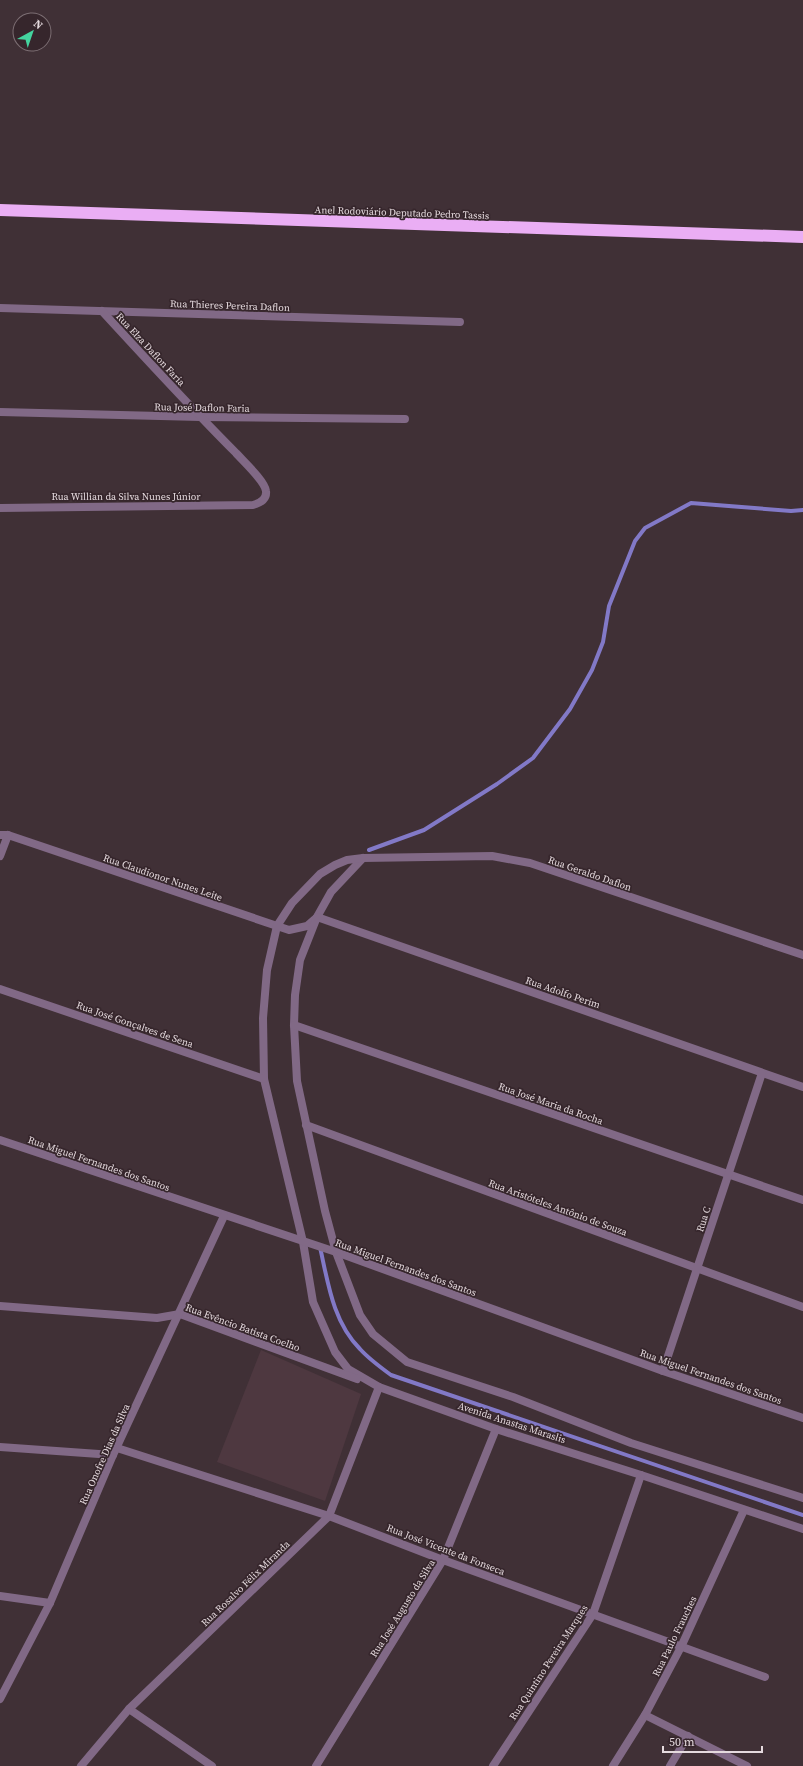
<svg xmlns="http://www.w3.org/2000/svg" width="803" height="1766" viewBox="0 0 803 1766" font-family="'Source Serif 4',serif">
  <rect width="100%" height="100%" fill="#403036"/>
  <path fill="#4e3840" d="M 261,1350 L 361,1394 L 325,1501 L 217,1462 Z"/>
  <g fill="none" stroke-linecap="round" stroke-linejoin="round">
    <g stroke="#8279c7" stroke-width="4">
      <path d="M 369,850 L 424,830 L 497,784 L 533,758 L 570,709 L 592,670 L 603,642 L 609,606 L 635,541 L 645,528 L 691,503 L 791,511 L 803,510"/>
      <path d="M 320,1247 C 328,1283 333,1322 360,1349 C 369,1359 380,1367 391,1375 L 803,1515"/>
    </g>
    <g stroke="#816986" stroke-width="8">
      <path d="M 0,308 L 460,322"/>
      <path d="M 0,412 L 200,417 L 405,419"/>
      <path d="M 0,508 L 253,505 C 260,503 267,499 266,491 C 265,481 243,461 236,453 C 190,407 146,359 102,311"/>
      <path d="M 0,835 L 8,835 L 289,930 L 307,926 L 315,919"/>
      <path d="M 0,856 L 8,835"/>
      <path d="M 363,858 L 331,892 L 317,917 L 300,960 L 295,995 L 294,1025 L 297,1081 L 325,1211 L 336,1252 L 360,1315 L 373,1334 L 407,1362 L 513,1397 L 631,1443 L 803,1498"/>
      <path d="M 317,917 L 803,1087"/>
      <path d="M 803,955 L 530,863 L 492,856 L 363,858 L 347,860 L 335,865 L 320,874 L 292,903 L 277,926 L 267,970 L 263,1018 L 264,1079 L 303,1242 L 313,1302 L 335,1352 L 348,1369 L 379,1387 L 496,1429 L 641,1475 L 803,1529"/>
      <path d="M 0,989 L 264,1079"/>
      <path d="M 294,1025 L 803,1200"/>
      <path d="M 306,1125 L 803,1307"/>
      <path d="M 0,1140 L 336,1252 L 663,1371 L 803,1418"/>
      <path d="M 0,1306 L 157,1318 L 180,1314 L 357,1379"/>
      <path d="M 663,1371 L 762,1073"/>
      <path d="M 0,1447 L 113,1455"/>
      <path d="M 117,1448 L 329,1516 L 443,1560 L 765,1677"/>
      <path d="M 0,1596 L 50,1603"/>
      <path d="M 0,1699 L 50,1603 L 113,1455 L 224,1216"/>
      <path d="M 129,1709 L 212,1766"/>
      <path d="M 645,1715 L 747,1766"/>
      <path d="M 81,1766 L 129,1709 L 329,1516 L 379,1387"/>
      <path d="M 316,1766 L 443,1560 L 496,1429"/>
      <path d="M 493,1766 L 593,1614 L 641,1475"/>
      <path d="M 613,1766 L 645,1715 L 681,1647 L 744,1510"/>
      <path d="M 670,1766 L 688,1736"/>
    </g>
    <path stroke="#eaaef4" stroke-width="12" d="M 0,210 L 803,237"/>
  </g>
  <g text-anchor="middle" stroke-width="3.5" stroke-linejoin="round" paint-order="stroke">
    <g font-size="10" fill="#e5dade" stroke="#36262c">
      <text transform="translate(402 212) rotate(2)" y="4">Anel Rodoviário Deputado Pedro Tassis</text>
      <text transform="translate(230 305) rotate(2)" y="4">Rua Thieres Pereira Daflon</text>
      <text transform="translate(151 349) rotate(47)" y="4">Rua Elza Daflon Faria</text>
      <text transform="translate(202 407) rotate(1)" y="4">Rua José Daflon Faria</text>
      <text x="126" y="500">Rua Willian da Silva Nunes Júnior</text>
      <text transform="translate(590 873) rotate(19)" y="4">Rua Geraldo Daflon</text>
      <text transform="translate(163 877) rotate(19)" y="4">Rua Claudionor Nunes Leite</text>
      <text transform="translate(563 992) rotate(19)" y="4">Rua Adolfo Perim</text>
      <text transform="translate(135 1024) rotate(19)" y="4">Rua José Gonçalves de Sena</text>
      <text transform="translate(551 1103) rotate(19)" y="4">Rua José Maria da Rocha</text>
      <text transform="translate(99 1163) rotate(19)" y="4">Rua Miguel Fernandes dos Santos</text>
      <text transform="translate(558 1207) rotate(20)" y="4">Rua Aristóteles Antônio de Souza</text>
      <text transform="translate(703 1219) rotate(-72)" y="4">Rua C</text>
      <text transform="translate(406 1267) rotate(20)" y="4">Rua Miguel Fernandes dos Santos</text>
      <text transform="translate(243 1327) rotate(20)" y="4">Rua Evêncio Batista Coelho</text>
      <text transform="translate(711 1376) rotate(19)" y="4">Rua Miguel Fernandes dos Santos</text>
      <text transform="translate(512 1422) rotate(18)" y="4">Avenida Anastas Maraslis</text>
      <text transform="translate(104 1454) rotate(-66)" y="4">Rua Onofre Dias da Silva</text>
      <text transform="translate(446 1549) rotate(21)" y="4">Rua José Vicente da Fonseca</text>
      <text transform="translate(245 1583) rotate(-44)" y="4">Rua Rosalvo Félix Miranda</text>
      <text transform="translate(402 1608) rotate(-58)" y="4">Rua José Augusto da Silva</text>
      <text transform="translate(674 1636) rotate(-64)" y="4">Rua Paulo Frauches</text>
      <text transform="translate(548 1662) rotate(-57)" y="4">Rua Quintino Pereira Marques</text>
    </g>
  </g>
  <g transform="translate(32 32) rotate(40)"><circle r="19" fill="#36262c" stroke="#7c6e73"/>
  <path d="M0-3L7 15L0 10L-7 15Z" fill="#44d49f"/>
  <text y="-6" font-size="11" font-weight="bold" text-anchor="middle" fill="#e5dade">N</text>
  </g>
  <path d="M663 1746v6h99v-6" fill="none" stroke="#e5dade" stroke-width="2"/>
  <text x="669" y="1746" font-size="12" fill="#e5dade" stroke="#36262c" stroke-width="3" paint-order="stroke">50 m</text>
</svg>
